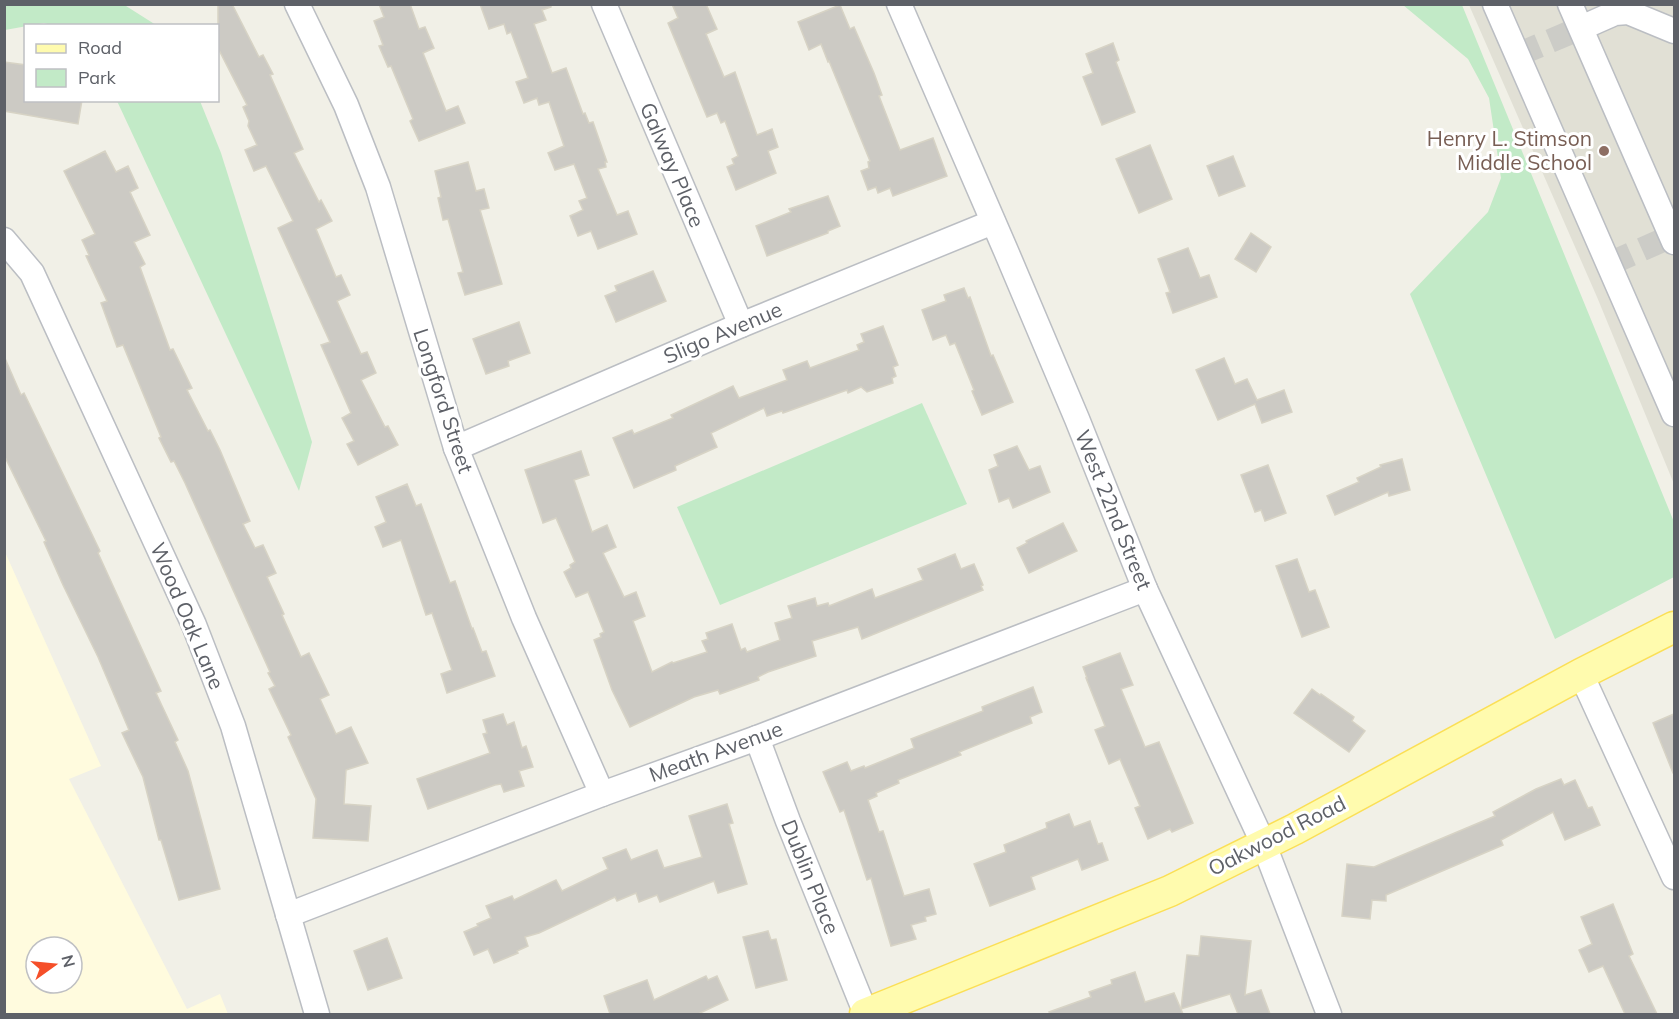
<svg xmlns="http://www.w3.org/2000/svg" width="1679" height="1019" viewBox="0 0 1679 1019" font-family="Mulish,sans-serif">
  <rect width="100%" height="100%" fill="#f1f0e7"/>
  <path fill="#fffbde" fill-rule="evenodd" d="M 5,552 L 101,766 L 69,779 L 187,1009 L 220,994 L 228,1014 L 5,1014 ZM 36,947 L 72,947 L 72,983 L 36,983 Z"/>
  <path fill="#e1e0d5" d="M 1469,5 L 1674,5 L 1674,484 L 1597,297 Z"/>
  <g fill="#c2eac7">
    <path d="M 5,5 L 126,6 L 156,25 L 54,26 L 44,23 L 5,30 Z"/>
    <path d="M 1403,5 L 1462,5 L 1674,522 L 1674,577 L 1555,639 L 1410,294 L 1488,212 L 1501,178 L 1489,98 L 1468,59 Z"/>
    <path d="M 117,101 L 200,101 L 221,153 L 312,442 L 299,491 Z"/>
    <path d="M 922,403 L 967,504 L 720,605 L 677,507 Z"/>
  </g>
  <g fill="#cccac4" stroke="#d7d3c5" stroke-width="1.5">
    <path d="M 218,4 L 232,4 L 259,57 L 263,55 L 273,74 L 270,75 L 303,149 L 294,153 L 319,202 L 321,200 L 332,221 L 316,229 L 336,277 L 341,275 L 350,295 L 337,301 L 361,354 L 367,352 L 376,373 L 361,380 L 385,427 L 388,426 L 398,445 L 358,465 L 347,444 L 354,441 L 342,418 L 351,413 L 321,345 L 330,342 L 278,228 L 293,221 L 266,166 L 254,171 L 245,150 L 257,145 L 248,126 L 249,121 L 243,107 L 247,105 L 218,48 Z"/>
    <path d="M 379,4 L 410,4 L 419,29 L 425,27 L 434,48 L 423,53 L 446,111 L 458,106 L 465,123 L 419,141 L 410,121 L 413,119 L 391,66 L 388,67 L 379,46 L 383,45 L 374,21 L 384,17 Z"/>
    <path d="M 480,4 L 551,4 L 551,7 L 542,10 L 546,20 L 534,24 L 552,73 L 566,68 L 583,114 L 585,113 L 589,123 L 593,122 L 607,162 L 605,162 L 606,167 L 598,169 L 617,215 L 628,211 L 637,234 L 598,249 L 591,231 L 578,236 L 570,216 L 583,210 L 579,201 L 587,198 L 574,164 L 555,170 L 548,153 L 564,146 L 549,102 L 539,105 L 537,98 L 524,103 L 516,82 L 528,78 L 511,32 L 507,34 L 504,24 L 489,29 Z"/>
    <path d="M 672,4 L 706,4 L 717,29 L 706,34 L 724,77 L 735,72 L 757,135 L 772,129 L 778,147 L 768,151 L 776,173 L 736,190 L 727,167 L 734,164 L 732,159 L 738,156 L 725,121 L 721,123 L 717,113 L 707,117 L 668,23 L 678,18 Z"/>
    <path d="M 840,5 L 850,29 L 854,27 L 874,73 L 882,95 L 879,96 L 900,150 L 933,138 L 947,176 L 893,196 L 890,188 L 878,193 L 876,187 L 868,190 L 861,171 L 869,168 L 868,162 L 870,161 L 829,61 L 828,62 L 821,44 L 809,50 L 798,22 Z"/>
    <path d="M 1113,43 L 1119,60 L 1116,62 L 1135,112 L 1102,125 L 1083,77 L 1093,73 L 1086,54 Z"/>
    <path d="M 4,62 L 26,65 L 26,100 L 82,100 L 78,124 L 4,111 Z"/>
    <path d="M 1150,145 L 1172,199 L 1139,213 L 1116,159 Z"/>
    <path d="M 105,151 L 116,172 L 128,166 L 138,188 L 130,192 L 150,235 L 134,242 L 145,264 L 140,267 L 170,350 L 173,349 L 192,388 L 187,390 L 208,431 L 210,430 L 220,450 L 250,521 L 243,524 L 255,548 L 263,545 L 276,573 L 267,577 L 284,614 L 282,615 L 301,657 L 309,653 L 329,695 L 320,699 L 336,734 L 351,727 L 368,763 L 346,770 L 344,804 L 371,806 L 368,841 L 313,838 L 316,799 L 288,737 L 291,735 L 269,689 L 275,686 L 268,673 L 270,672 L 185,483 L 174,461 L 171,462 L 159,438 L 161,437 L 123,345 L 117,347 L 101,303 L 107,301 L 86,256 L 89,255 L 82,240 L 95,234 L 64,171 Z"/>
    <path d="M 1233,156 L 1245,186 L 1219,196 L 1207,166 Z"/>
    <path d="M 468,162 L 476,191 L 484,189 L 489,208 L 480,210 L 502,284 L 465,295 L 458,273 L 463,272 L 448,219 L 443,220 L 438,198 L 441,197 L 435,171 Z"/>
    <path d="M 828,196 L 840,226 L 828,231 L 828,233 L 767,256 L 756,226 L 791,212 L 789,209 Z"/>
    <path d="M 1251,233 L 1271,247 L 1256,272 L 1235,259 Z"/>
    <path d="M 1188,248 L 1200,278 L 1209,275 L 1217,297 L 1173,313 L 1166,293 L 1170,292 L 1158,259 Z"/>
    <path d="M 653,271 L 666,301 L 616,322 L 605,296 L 617,291 L 615,286 Z"/>
    <path d="M 964,288 L 968,298 L 970,297 L 991,356 L 993,355 L 1013,402 L 982,415 L 972,391 L 974,390 L 955,343 L 950,345 L 946,335 L 933,340 L 922,310 L 946,301 L 944,295 Z"/>
    <path d="M 519,322 L 530,353 L 508,361 L 509,366 L 486,374 L 473,339 Z"/>
    <path d="M 883,326 L 898,365 L 893,367 L 896,376 L 892,378 L 893,383 L 867,392 L 861,387 L 848,393 L 847,390 L 783,413 L 782,411 L 767,416 L 764,408 L 711,433 L 717,447 L 675,466 L 676,470 L 634,488 L 613,438 L 632,430 L 634,434 L 673,418 L 671,415 L 733,386 L 739,398 L 787,380 L 783,370 L 807,361 L 810,368 L 859,350 L 857,345 L 864,342 L 861,334 Z"/>
    <path d="M 4,356 L 21,395 L 24,393 L 100,551 L 98,553 L 161,691 L 156,693 L 178,740 L 175,742 L 188,771 L 220,889 L 179,900 L 161,840 L 159,840 L 143,777 L 122,733 L 129,730 L 98,657 L 63,585 L 44,542 L 46,541 L 4,455 Z"/>
    <path d="M 1224,358 L 1235,384 L 1247,379 L 1257,400 L 1284,390 L 1292,412 L 1262,423 L 1255,404 L 1218,420 L 1196,370 Z"/>
    <path d="M 1017,446 L 1029,470 L 1040,466 L 1050,492 L 1013,508 L 1009,498 L 999,502 L 989,470 L 998,466 L 994,455 Z"/>
    <path d="M 581,451 L 589,475 L 574,480 L 592,532 L 607,525 L 616,547 L 603,553 L 624,597 L 636,592 L 645,616 L 633,621 L 652,672 L 672,662 L 673,663 L 707,652 L 702,641 L 708,639 L 706,633 L 732,624 L 741,650 L 745,648 L 747,652 L 780,640 L 775,623 L 792,618 L 788,606 L 815,598 L 817,606 L 828,603 L 829,606 L 872,589 L 875,598 L 923,580 L 918,569 L 955,554 L 961,569 L 974,564 L 983,585 L 981,586 L 983,590 L 862,639 L 858,627 L 812,641 L 816,656 L 768,672 L 758,677 L 759,680 L 720,694 L 718,690 L 694,697 L 630,727 L 612,690 L 594,640 L 601,637 L 600,634 L 604,632 L 588,592 L 576,597 L 564,572 L 571,568 L 570,565 L 575,562 L 556,518 L 543,523 L 525,470 Z"/>
    <path d="M 1402,459 L 1410,490 L 1389,496 L 1388,492 L 1335,515 L 1327,496 L 1359,482 L 1357,478 L 1381,467 L 1380,465 Z"/>
    <path d="M 1268,465 L 1286,513 L 1265,521 L 1261,510 L 1255,512 L 1241,475 Z"/>
    <path d="M 407,484 L 416,506 L 421,504 L 450,583 L 455,581 L 472,629 L 473,628 L 482,652 L 486,651 L 495,676 L 447,693 L 441,674 L 452,670 L 432,613 L 426,615 L 401,540 L 383,547 L 375,527 L 386,522 L 376,497 Z"/>
    <path d="M 1063,523 L 1077,551 L 1029,573 L 1017,548 L 1027,543 L 1026,541 Z"/>
    <path d="M 1297,559 L 1309,592 L 1315,590 L 1329,627 L 1302,637 L 1276,566 Z"/>
    <path d="M 1120,653 L 1133,685 L 1121,689 L 1145,747 L 1159,742 L 1193,823 L 1172,832 L 1170,829 L 1148,839 L 1135,808 L 1140,806 L 1120,759 L 1109,764 L 1095,730 L 1105,726 L 1086,678 L 1087,678 L 1083,667 Z"/>
    <path d="M 1033,687 L 1042,712 L 1030,717 L 1032,723 L 959,752 L 961,755 L 898,780 L 899,783 L 876,793 L 877,796 L 868,800 L 879,832 L 883,831 L 904,896 L 929,889 L 936,914 L 925,917 L 926,921 L 911,925 L 916,939 L 891,946 L 871,878 L 867,880 L 844,810 L 840,812 L 823,772 L 847,762 L 851,771 L 864,766 L 865,768 L 914,748 L 911,739 L 983,711 L 982,707 Z"/>
    <path d="M 1312,689 L 1320,695 L 1321,694 L 1354,717 L 1352,721 L 1365,731 L 1349,752 L 1294,713 Z"/>
    <path d="M 503,714 L 507,725 L 514,722 L 522,748 L 526,746 L 533,767 L 519,771 L 524,786 L 504,792 L 501,784 L 495,785 L 428,809 L 417,779 L 490,753 L 483,734 L 487,733 L 483,720 Z"/>
    <path d="M 1674,714 L 1674,773 L 1673,773 L 1653,723 Z"/>
    <path d="M 1561,779 L 1564,785 L 1575,780 L 1588,808 L 1592,807 L 1600,825 L 1565,840 L 1553,812 L 1501,840 L 1503,845 L 1386,895 L 1386,901 L 1372,900 L 1370,919 L 1342,916 L 1347,864 L 1374,867 L 1495,816 L 1493,812 L 1536,789 Z"/>
    <path d="M 727,804 L 733,823 L 729,824 L 747,884 L 718,893 L 714,881 L 660,902 L 657,895 L 639,902 L 636,893 L 617,901 L 615,897 L 539,933 L 525,937 L 528,946 L 517,951 L 518,953 L 494,963 L 488,949 L 474,955 L 464,932 L 478,926 L 477,924 L 491,918 L 486,906 L 512,896 L 514,900 L 556,880 L 562,891 L 608,869 L 603,858 L 626,849 L 631,860 L 657,850 L 664,868 L 702,857 L 689,816 Z"/>
    <path d="M 1069,814 L 1074,827 L 1090,821 L 1098,844 L 1102,843 L 1108,860 L 1082,870 L 1078,859 L 1031,877 L 1035,889 L 990,906 L 974,864 L 1006,852 L 1004,845 L 1047,828 L 1046,823 Z"/>
    <path d="M 1613,904 L 1633,954 L 1629,956 L 1657,1014 L 1625,1014 L 1603,966 L 1589,972 L 1579,950 L 1592,944 L 1581,917 Z"/>
    <path d="M 768,931 L 771,940 L 776,939 L 787,980 L 756,988 L 743,937 Z"/>
    <path d="M 1201,936 L 1251,941 L 1245,995 L 1261,990 L 1270,1014 L 1238,1014 L 1230,994 L 1181,1009 L 1187,955 L 1199,956 Z"/>
    <path d="M 387,938 L 402,978 L 368,990 L 354,951 Z"/>
    <path d="M 1135,972 L 1145,1002 L 1174,993 L 1183,1014 L 1050,1014 L 1049,1012 L 1091,997 L 1089,992 L 1112,984 L 1111,980 Z"/>
    <path d="M 706,976 L 708,980 L 717,976 L 728,1000 L 698,1014 L 610,1014 L 604,996 L 647,980 L 654,1000 Z"/>
  </g>
  <g fill="none" stroke-linecap="round" stroke-linejoin="round">
    <g stroke="#ccccc7" stroke-width="24" stroke-dasharray="24 12" stroke-linecap="butt">
      <path d="M 1517,55 L 1581,28"/>
      <path d="M 1609,264 L 1672,236"/>
    </g>
    <defs>
      <g id="minor">
        <path d="M 297,4 L 346,105 L 378,187 L 456,448 L 524,618 L 602,794"/>
        <path d="M 604,4 L 741,325"/>
        <path d="M 899,4 L 1006,251 L 1077,419 L 1145,589 L 1264,845 L 1329,1014"/>
        <path d="M 1495,4 L 1674,414"/>
        <path d="M 1570,4 L 1674,242"/>
        <path d="M 1581,28 L 1615,13 L 1628,12 L 1674,31"/>
        <path d="M 4,240 L 32,273 L 194,625 L 233,726 L 317,1014"/>
        <path d="M 456,448 L 741,325 L 993,222"/>
        <path d="M 1581,674 L 1674,877"/>
        <path d="M 757,738 L 788,821 L 866,1014"/>
        <path d="M 288,915 L 602,794 L 757,738 L 1145,589"/>
      </g>
      <path id="major" d="M 865,1014 L 1170,891 L 1295,829 L 1581,674 L 1674,627"/>
    </defs>
    <use href="#minor" stroke="#bbbec3" stroke-width="27"/>
    <use href="#major" stroke="#fbdf56" stroke-width="33"/>
    <use href="#minor" stroke="#fff" stroke-width="24"/>
    <use href="#major" stroke="#fffbae" stroke-width="30"/>
  </g>
  <circle fill="#8d6e63" stroke="#fff" stroke-width="2" cx="1604" cy="151" r="6"/>
  <g text-anchor="middle" stroke-width="6" stroke-linejoin="round" paint-order="stroke">
    <g font-size="21" fill="#785e54" stroke="#fff" text-anchor="end">
      <text x="1592" y="146">Henry L. Stimson<tspan x="1592" dy="24">Middle School</tspan></text>
    </g>
    <g font-size="21" fill="#5e6168" stroke="#fff">
      <text transform="translate(672 165) rotate(67)" y="7">Galway Place</text>
      <text transform="translate(723 333) rotate(-23)" y="7">Sligo Avenue</text>
      <text transform="translate(443 401) rotate(72)" y="7">Longford Street</text>
      <text transform="translate(1113 510) rotate(68)" y="7">West 22nd Street</text>
      <text transform="translate(187 616) rotate(67)" y="7">Wood Oak Lane</text>
      <text transform="translate(716 752) rotate(-20)" y="7">Meath Avenue</text>
      <text transform="translate(1277 836) rotate(-27)" y="7">Oakwood Road</text>
      <text transform="translate(810 877) rotate(68)" y="7">Dublin Place</text>
    </g>
  </g>
  <rect width="1679" height="1019" fill="none" stroke="#5e6168" stroke-width="12"/>
  <rect x="24" y="24" width="195" height="78" fill="#ffffff" stroke="#bfc0c3" stroke-width="1.5"/>
  <rect x="36" y="44" width="30" height="9" fill="#fffbae" stroke="#bfc0c3" stroke-width="1.5"/>
  <text x="78" y="54" font-size="18" fill="#5e6168">Road</text>
  <rect x="36" y="69" width="30" height="18" fill="#c2eac7" stroke="#bfc0c3" stroke-width="1.5"/>
  <text x="78" y="84" font-size="18" fill="#5e6168">Park</text>
  <g transform="translate(54 965) rotate(75)"><circle r="28" fill="#ffffff" stroke="#bfc0c3" stroke-width="1.5"/>
  <path d="M0-4.5L10 22L0 15L-10 22Z" fill="#f54f29"/>
  <text y="-9" font-size="16" font-weight="bold" text-anchor="middle" fill="#5e6168">N</text>
  </g>
</svg>
